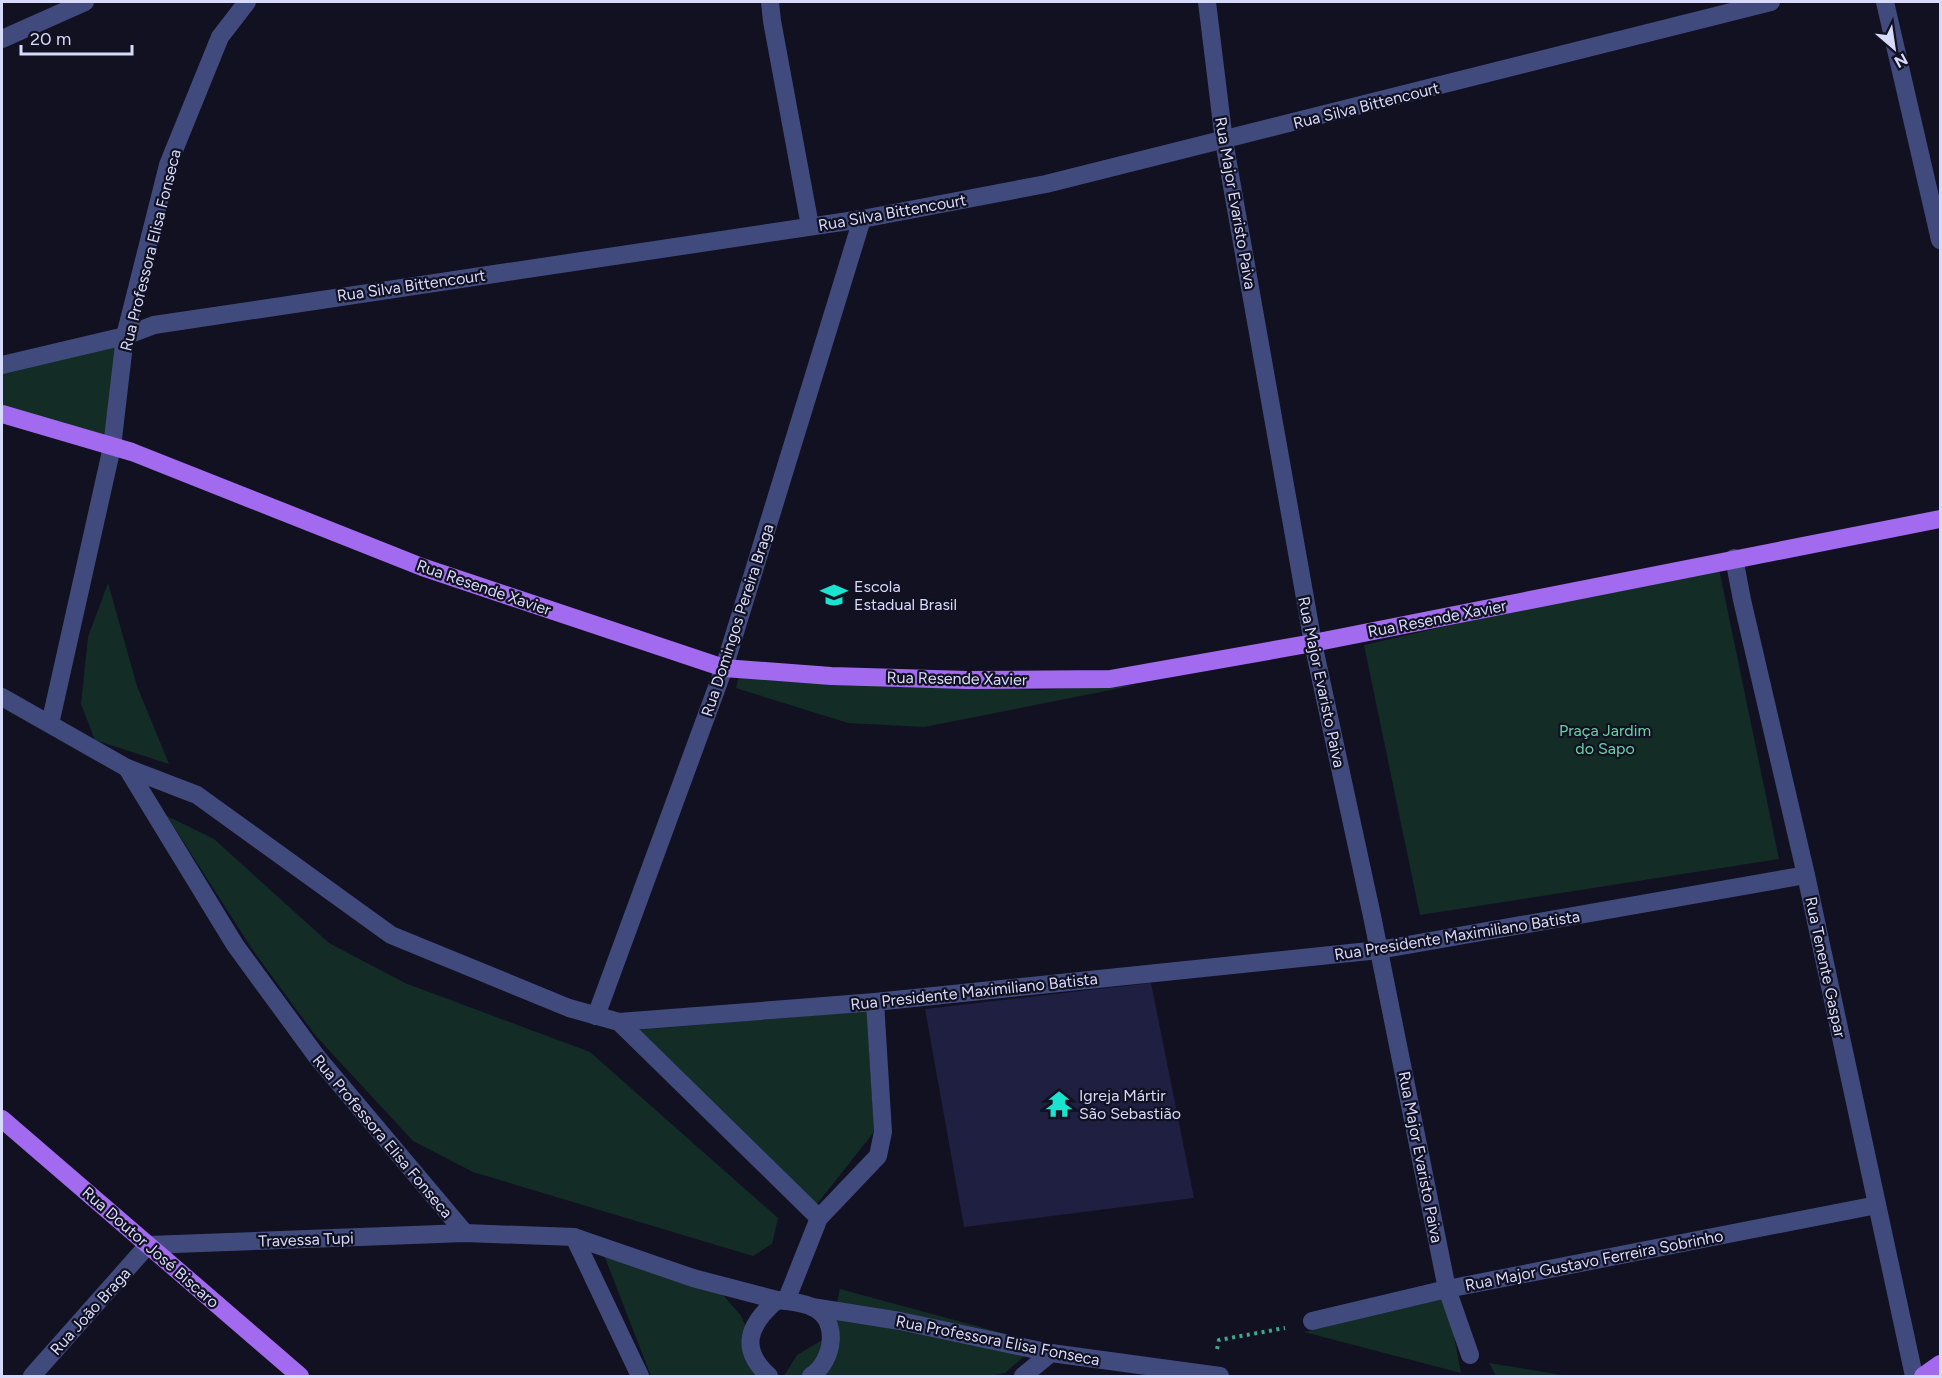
<svg xmlns="http://www.w3.org/2000/svg" width="1942" height="1378" viewBox="0 0 1942 1378" font-family="Figtree,sans-serif">
  <rect width="100%" height="100%" fill="#112"/>
  <g fill="#142c26">
    <path d="M 119,342 L 106,435 L 2,407 L 2,370 Z"/>
    <path d="M 1718,564 L 1779,859 L 1420,915 L 1364,645 Z"/>
    <path d="M 108,583 L 137,686 L 169,764 L 95,740 L 81,704 L 88,637 Z"/>
    <path d="M 739,675 L 1036,690 L 1136,685 L 924,727 L 848,723 L 736,688 Z"/>
    <path d="M 167,816 L 214,839 L 329,943 L 405,983 L 590,1052 L 778,1218 L 772,1244 L 753,1256 L 473,1172 L 413,1141 L 315,1035 L 252,949 Z"/>
    <path d="M 867,1011 L 874,1132 L 817,1204 L 638,1030 Z"/>
    <path d="M 597,1237 L 707,1276 L 741,1316 L 757,1351 L 755,1376 L 651,1376 Z"/>
    <path d="M 840,1289 L 1039,1343 L 1005,1373 L 988,1376 L 784,1376 L 797,1355 L 829,1336 Z"/>
    <path d="M 1447,1298 L 1461,1373 L 1304,1332 Z"/>
    <path d="M 1489,1363 L 1568,1376 L 1496,1376 Z"/>
  </g>
  <path fill="#1f1f41" d="M 1151,983 L 1194,1198 L 964,1227 L 925,1009 Z"/>
  <g fill="none" stroke-linecap="round" stroke-linejoin="round">
    <path stroke="#3ca98d" stroke-width="4" stroke-dasharray="3 4.5" stroke-linecap="butt" d="M 1217,1349 L 1219,1340 L 1285,1328"/>
    <g stroke="#414a7c" stroke-width="18">
      <path d="M 770,2 L 772,21 L 810,226"/>
      <path d="M 1207,2 L 1224,141 L 1313,643 L 1372,916 L 1447,1289 L 1470,1355"/>
      <path d="M 1885,2 L 1940,240"/>
      <path d="M 2,39 L 85,2"/>
      <path d="M 2,365 L 125,336 L 154,325 L 862,219 L 1046,184 L 1771,2"/>
      <path d="M 1734,558 L 1742,600 L 1806,875 L 1914,1376"/>
      <path d="M 2,697 L 127,768 L 197,795 L 391,935 L 569,1008 L 619,1022 L 875,1002 L 1379,950 L 1806,875"/>
      <path d="M 50,724 L 112,447 L 125,336 L 168,165 L 220,37 L 247,2"/>
      <path d="M 127,768 L 235,945 L 317,1057 L 465,1233"/>
      <path d="M 596,1016 L 724,668 L 862,219"/>
      <path d="M 619,1022 L 819,1218"/>
      <path d="M 574,1237 L 640,1376"/>
      <path d="M 786,1301 L 819,1218 L 878,1156 L 883,1132 L 875,1002"/>
      <path d="M 812,1307 L 900,1321 L 1051,1353 L 1220,1376"/>
      <path d="M 1312,1321 L 1447,1289 L 1877,1205"/>
      <path d="M 32,1376 L 148,1245 L 465,1233 L 574,1237 L 693,1278 L 777,1300"/>
      <path d="M 769,1376 C 739,1349 748,1325 777,1300 C 787,1301 800,1302 810,1306 C 841,1318 834,1361 811,1376"/>
      <path d="M 1023,1376 L 1051,1353"/>
    </g>
    <g stroke="#a26aee" stroke-width="18">
      <path d="M 2,414 L 132,452 L 422,567 L 724,668 L 831,676 L 967,680 L 1110,679 L 1313,643 L 1940,519"/>
      <path d="M 2,1119 L 300,1376"/>
      <path d="M 1923,1376 L 1940,1364"/>
    </g>
  </g>
  <defs>
    <symbol id="school-bare" viewBox="-9 -9 18 18"><path d="M0-5L7-2L0 1L-7-2ZM-4 1L0 2.5L4 1V4Q0 6-4 4Z" fill="#19e4cf" stroke="#112" stroke-width="2.5" paint-order="stroke"/></symbol>
    <symbol id="temple-bare" viewBox="-9 -9 18 18"><path d="M0-6L5-2H3V0L6.5 2.5H4V6H1.5V3h-3V6H-4V2.5H-6.5L-3 0V-2H-5Z" fill="#19e4cf" stroke="#112" stroke-width="2.5" paint-order="stroke"/></symbol>
  </defs>
  <g fill-rule="evenodd">
    <use href="#school-bare" x="815" y="576" width="38" height="38"/>
    <use href="#temple-bare" x="1040" y="1085" width="38" height="38"/>
  </g>
  <g text-anchor="middle" stroke-width="4.5" stroke-linejoin="round" paint-order="stroke">
    <g font-size="16" fill="#d7dafb" stroke="#112">
      <text transform="translate(1366 105) rotate(-14)" y="6">Rua Silva Bittencourt</text>
      <text transform="translate(1236 203) rotate(80)" y="6">Rua Major Evaristo Paiva</text>
      <text transform="translate(892 212) rotate(-10)" y="6">Rua Silva Bittencourt</text>
      <text transform="translate(150 250) rotate(-76)" y="6">Rua Professora Elisa Fonseca</text>
      <text transform="translate(411 285) rotate(-8)" y="6">Rua Silva Bittencourt</text>
      <text transform="translate(484 587) rotate(19)" y="6">Rua Resende Xavier</text>
      <text transform="translate(1437 618) rotate(-11)" y="6">Rua Resende Xavier</text>
      <text transform="translate(737 620) rotate(-72)" y="6">Rua Domingos Pereira Braga</text>
      <text transform="translate(957 678) rotate(1)" y="6">Rua Resende Xavier</text>
      <text transform="translate(1322 682) rotate(78)" y="6">Rua Major Evaristo Paiva</text>
      <text transform="translate(1457 935) rotate(-9)" y="6">Rua Presidente Maximiliano Batista</text>
      <text transform="translate(1826 967) rotate(78)" y="6">Rua Tenente Gaspar</text>
      <text transform="translate(974 991) rotate(-6)" y="6">Rua Presidente Maximiliano Batista</text>
      <text transform="translate(383 1136) rotate(50)" y="6">Rua Professora Elisa Fonseca</text>
      <text transform="translate(1421 1157) rotate(79)" y="6">Rua Major Evaristo Paiva</text>
      <text transform="translate(306 1239) rotate(-2)" y="6">Travessa Tupi</text>
      <text transform="translate(151 1247) rotate(41)" y="6">Rua Doutor José Biscaro</text>
      <text transform="translate(1594 1260) rotate(-11)" y="6">Rua Major Gustavo Ferreira Sobrinho</text>
      <text transform="translate(90 1311) rotate(-48)" y="6">Rua João Braga</text>
      <text transform="translate(998 1340) rotate(11)" y="6">Rua Professora Elisa Fonseca</text>
    </g>
    <g font-size="16" fill="#d7dafb" stroke="#112" text-anchor="start">
      <text x="854" y="592">Escola<tspan x="854" dy="18">Estadual Brasil</tspan></text>
      <text x="1079" y="1101">Igreja Mártir<tspan x="1079" dy="18">São Sebastião</tspan></text>
    </g>
    <g font-size="16" fill="#6ad3a4" stroke="#112">
      <text x="1605" y="736">Praça Jardim<tspan x="1605" dy="18">do Sapo</tspan></text>
    </g>
  </g>
  <rect width="1942" height="1378" fill="none" stroke="#d7dafb" stroke-width="6"/>
  <g transform="translate(1894 48) rotate(151)" stroke="#111122" stroke-width="4.5" paint-order="stroke">
  <path d="M0-4.5L10 22L0 15L-10 22Z" fill="#d7dafb"/>
  <text y="-9" font-size="16" font-weight="bold" text-anchor="middle" fill="#d7dafb">N</text>
  </g>
  <path d="M21 45v9h111v-9" fill="none" stroke="#d7dafb" stroke-width="3"/>
  <text x="30" y="45" font-size="18" fill="#d7dafb" stroke="#111122" stroke-width="4.5" paint-order="stroke">20 m</text>
</svg>
